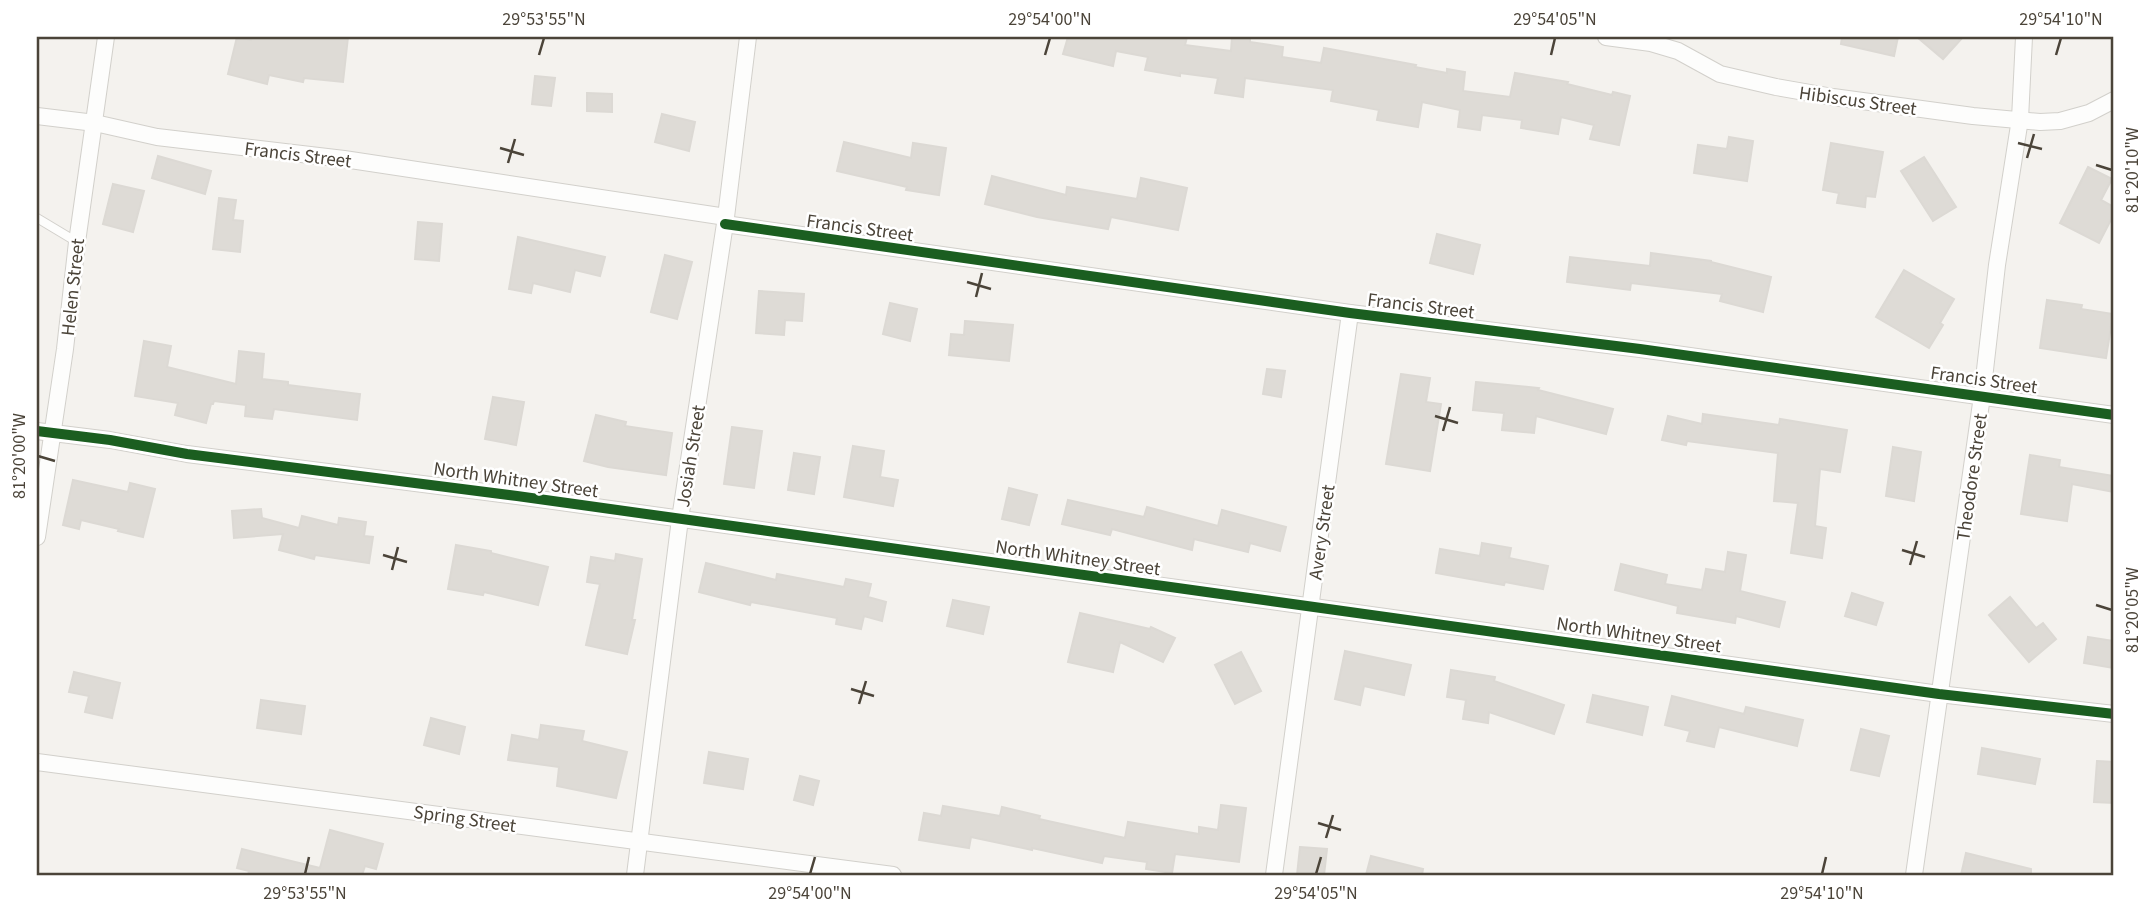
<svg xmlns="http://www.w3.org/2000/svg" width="2151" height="912" viewBox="0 0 2151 912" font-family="'Source Sans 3',sans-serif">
  <rect width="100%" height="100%" fill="#f4f2ee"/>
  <g fill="#dedbd6" stroke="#dcd9d4" stroke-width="2">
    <path d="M 237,37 L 251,40 L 252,37 L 348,37 L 343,82 L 304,78 L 303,82 L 269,75 L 267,84 L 228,74 Z"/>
    <path d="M 1068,37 L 1187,37 L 1185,45 L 1231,51 L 1232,37 L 1239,37 L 1250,38 L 1250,42 L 1283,47 L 1282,57 L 1321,63 L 1324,48 L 1416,65 L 1415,67 L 1447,73 L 1447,69 L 1465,72 L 1463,91 L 1510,97 L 1515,73 L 1568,82 L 1567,84 L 1612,95 L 1613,92 L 1630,96 L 1619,145 L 1590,139 L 1594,125 L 1561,117 L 1558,134 L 1521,128 L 1522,120 L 1482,115 L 1480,130 L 1458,127 L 1460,110 L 1422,102 L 1418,127 L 1377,120 L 1379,110 L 1331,101 L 1333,90 L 1245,78 L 1243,97 L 1215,93 L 1218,78 L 1180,73 L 1180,76 L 1145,70 L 1148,57 L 1116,51 L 1113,66 L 1063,54 Z"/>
    <path d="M 1842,37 L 1898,37 L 1894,56 L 1841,44 Z"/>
    <path d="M 1917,37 L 1963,37 L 1943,59 Z"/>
    <path d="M 535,76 L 555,78 L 551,106 L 532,104 Z"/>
    <path d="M 587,93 L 612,94 L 612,112 L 587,111 Z"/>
    <path d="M 662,114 L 695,122 L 689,151 L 655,142 Z"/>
    <path d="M 1729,137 L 1753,141 L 1747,181 L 1694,173 L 1698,145 L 1727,149 Z"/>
    <path d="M 844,142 L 911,158 L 913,143 L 946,148 L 939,195 L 906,190 L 907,187 L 837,171 Z"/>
    <path d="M 1831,143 L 1883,152 L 1875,197 L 1866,196 L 1865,207 L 1837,203 L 1839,193 L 1823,190 Z"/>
    <path d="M 158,156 L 211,171 L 205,194 L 152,178 Z"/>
    <path d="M 1924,157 L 1956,207 L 1933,221 L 1901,171 Z"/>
    <path d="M 2088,167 L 2112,179 L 2101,200 L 2114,207 L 2114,214 L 2099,243 L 2060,223 Z"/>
    <path d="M 992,176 L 1066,195 L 1067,187 L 1137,199 L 1141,178 L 1187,188 L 1178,230 L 1111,217 L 1108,229 L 1037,217 L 985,204 Z"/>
    <path d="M 113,184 L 144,191 L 133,232 L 103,224 Z"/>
    <path d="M 219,198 L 236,200 L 233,220 L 243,221 L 240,252 L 213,249 Z"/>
    <path d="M 418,222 L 442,224 L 439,261 L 415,259 Z"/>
    <path d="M 1437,234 L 1480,245 L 1473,274 L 1430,263 Z"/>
    <path d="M 518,237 L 605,257 L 600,276 L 575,270 L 570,292 L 533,283 L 531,293 L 509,289 Z"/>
    <path d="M 1651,253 L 1711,261 L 1711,262 L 1771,277 L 1763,312 L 1720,301 L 1722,294 L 1631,283 L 1630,290 L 1567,282 L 1570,257 L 1650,266 Z"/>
    <path d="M 665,255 L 692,262 L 677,319 L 651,312 Z"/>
    <path d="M 1904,270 L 1954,299 L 1940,323 L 1943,325 L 1929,348 L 1876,317 Z"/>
    <path d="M 759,291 L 804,294 L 802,321 L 785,320 L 784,335 L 756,333 Z"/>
    <path d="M 2047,300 L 2082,305 L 2081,309 L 2113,314 L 2106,358 L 2040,348 Z"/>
    <path d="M 890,303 L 917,309 L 910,341 L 883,334 Z"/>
    <path d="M 965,321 L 1013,325 L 1009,361 L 949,355 L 951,334 L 964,335 Z"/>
    <path d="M 144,341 L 171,346 L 167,367 L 236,384 L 239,351 L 264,354 L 262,379 L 288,382 L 288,385 L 360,394 L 357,420 L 274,409 L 272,419 L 245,416 L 246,405 L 214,401 L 213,404 L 211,404 L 206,423 L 175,415 L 178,403 L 135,396 Z"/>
    <path d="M 1267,369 L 1285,371 L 1281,397 L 1263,394 Z"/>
    <path d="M 1401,374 L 1430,378 L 1426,402 L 1441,404 L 1430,471 L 1386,464 Z"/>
    <path d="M 1476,382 L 1539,388 L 1538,390 L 1613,409 L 1606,434 L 1536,416 L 1534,433 L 1502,430 L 1504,413 L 1473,410 Z"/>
    <path d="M 493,397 L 524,402 L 516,445 L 485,439 Z"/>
    <path d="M 1703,414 L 1779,425 L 1780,419 L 1847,430 L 1840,472 L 1820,469 L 1815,526 L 1826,528 L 1822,558 L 1791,553 L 1798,503 L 1774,501 L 1778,453 L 1687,441 L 1686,445 L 1662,440 L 1668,416 L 1702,424 Z"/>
    <path d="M 596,415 L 626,422 L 625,426 L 672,433 L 666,475 L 608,467 L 584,461 Z"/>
    <path d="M 732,427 L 762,431 L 754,488 L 724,484 Z"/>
    <path d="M 853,446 L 884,451 L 880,477 L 898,480 L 893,506 L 844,497 Z"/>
    <path d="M 1893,447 L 1921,452 L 1914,501 L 1886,496 Z"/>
    <path d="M 794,453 L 820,457 L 814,494 L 788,490 Z"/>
    <path d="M 2030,455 L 2060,460 L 2059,467 L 2114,476 L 2114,492 L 2072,484 L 2067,521 L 2021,514 Z"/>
    <path d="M 73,480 L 128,492 L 130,483 L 155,489 L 143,537 L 118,531 L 119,529 L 81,520 L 79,529 L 63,525 Z"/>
    <path d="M 1009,488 L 1037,495 L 1029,525 L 1002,519 Z"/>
    <path d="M 1068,500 L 1144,517 L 1147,507 L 1218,526 L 1222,510 L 1286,527 L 1280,551 L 1250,543 L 1248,552 L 1194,539 L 1192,550 L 1112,529 L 1110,535 L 1062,524 Z"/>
    <path d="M 261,509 L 262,518 L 299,528 L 302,516 L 338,525 L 339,518 L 366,522 L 364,536 L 373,537 L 369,563 L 315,555 L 314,559 L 279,550 L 283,534 L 234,538 L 232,511 Z"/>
    <path d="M 1482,543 L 1511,548 L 1509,558 L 1548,566 L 1543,589 L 1505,582 L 1504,585 L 1436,573 L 1440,549 L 1480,556 Z"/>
    <path d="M 456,545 L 491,551 L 491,553 L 548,567 L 538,605 L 484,592 L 483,595 L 448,589 Z"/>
    <path d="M 1728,552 L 1746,555 L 1740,591 L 1785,602 L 1779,627 L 1736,616 L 1735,623 L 1677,613 L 1678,606 L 1615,590 L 1621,564 L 1667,575 L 1665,584 L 1702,590 L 1706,569 L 1725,572 Z"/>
    <path d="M 616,554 L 642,559 L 632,620 L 635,620 L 627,654 L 586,645 L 600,584 L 587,582 L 591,557 L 615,561 Z"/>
    <path d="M 706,563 L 776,580 L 777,574 L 844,587 L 846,579 L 871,584 L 868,597 L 886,602 L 882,621 L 864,616 L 861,629 L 836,624 L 837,618 L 751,602 L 750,605 L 699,592 Z"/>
    <path d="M 1852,593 L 1883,603 L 1876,625 L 1845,616 Z"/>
    <path d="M 2010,597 L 2036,628 L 2043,623 L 2056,639 L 2029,662 L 1989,615 Z"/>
    <path d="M 953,600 L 989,607 L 983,634 L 947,626 Z"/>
    <path d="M 1080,613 L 1150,629 L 1151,627 L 1175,638 L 1163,662 L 1120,642 L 1113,672 L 1068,662 Z"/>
    <path d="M 2088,637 L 2114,641 L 2114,668 L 2084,663 Z"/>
    <path d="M 1345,651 L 1411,665 L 1404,695 L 1364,686 L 1360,705 L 1335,699 Z"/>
    <path d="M 1241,652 L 1261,691 L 1235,704 L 1215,665 Z"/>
    <path d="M 1451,670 L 1495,677 L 1494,681 L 1564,705 L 1554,734 L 1489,712 L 1488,723 L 1463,719 L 1466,700 L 1447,697 Z"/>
    <path d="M 74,672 L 120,683 L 112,718 L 85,712 L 89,696 L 69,692 Z"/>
    <path d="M 1593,695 L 1648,707 L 1642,735 L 1587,722 Z"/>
    <path d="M 1672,696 L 1744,714 L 1746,707 L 1803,720 L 1797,746 L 1719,727 L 1714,747 L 1687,741 L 1690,731 L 1665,725 Z"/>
    <path d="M 261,700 L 305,706 L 301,734 L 257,728 Z"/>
    <path d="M 431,718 L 465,727 L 459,754 L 424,745 Z"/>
    <path d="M 541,725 L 584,731 L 582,741 L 627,752 L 616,798 L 557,786 L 559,767 L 508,760 L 512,735 L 539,740 Z"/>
    <path d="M 1861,729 L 1889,736 L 1879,776 L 1851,770 Z"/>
    <path d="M 1982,748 L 2040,759 L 2035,784 L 1978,774 Z"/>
    <path d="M 709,752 L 748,759 L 743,789 L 704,783 Z"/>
    <path d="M 2097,761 L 2114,762 L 2114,803 L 2094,802 Z"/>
    <path d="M 800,776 L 819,781 L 813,805 L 794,800 Z"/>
    <path d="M 1221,805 L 1246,808 L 1239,862 L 1175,854 L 1172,873 L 1146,869 L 1147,862 L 1104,856 L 1102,863 L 1032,848 L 1032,850 L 971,837 L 969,848 L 919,840 L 924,813 L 941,816 L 943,806 L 1000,816 L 1002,807 L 1040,816 L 1039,819 L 1125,838 L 1128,822 L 1199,834 L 1199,827 L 1218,830 Z"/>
    <path d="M 330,830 L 383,844 L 376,869 L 365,866 L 362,875 L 248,875 L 249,871 L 237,868 L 242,849 L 320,868 Z"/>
    <path d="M 1300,847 L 1327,849 L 1324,875 L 1297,875 Z"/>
    <path d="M 1966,853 L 2031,869 L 2031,875 L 1961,875 Z"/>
    <path d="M 1371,856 L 1423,869 L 1422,875 L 1366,875 Z"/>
  </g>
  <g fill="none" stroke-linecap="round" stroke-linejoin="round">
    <defs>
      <path id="service" d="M 37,218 L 77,242"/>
      <g id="minor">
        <path d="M 1606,37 L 1651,43 L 1678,51 L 1720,74 L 1776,87 L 1833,97 L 1973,116 L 2040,122 L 2060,121 L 2089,113 L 2114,100"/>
        <path d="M 37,116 L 95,123 L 157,137 L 344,159 L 726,217"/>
        <path d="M 725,224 L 1350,313 L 1640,349 L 2114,415"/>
        <path d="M 37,431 L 110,440 L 187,454 L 517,496 L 1939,694 L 2114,714"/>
        <path d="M 37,537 L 65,349 L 77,242 L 106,37"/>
        <path d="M 37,762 L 893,875"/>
        <path d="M 635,875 L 680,519 L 726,217 L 748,37"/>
        <path d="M 1274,875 L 1350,313"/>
        <path d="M 1914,875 L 1982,396 L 1997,265 L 2020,119 L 2024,37"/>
      </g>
    </defs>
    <use href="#service" stroke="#d2d0cb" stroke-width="10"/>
    <use href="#minor" stroke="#d2d0cb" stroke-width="18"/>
    <use href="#service" stroke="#fdfdfc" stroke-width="8"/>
    <use href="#minor" stroke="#fdfdfc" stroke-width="16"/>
    <defs>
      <g id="cycleway">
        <path d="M 725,224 L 1350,313 L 1640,349 L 2114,415"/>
        <path d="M 37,431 L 110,440 L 187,454 L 517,496 L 1939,694 L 2114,714"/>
      </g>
    </defs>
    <use href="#cycleway" stroke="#fff" stroke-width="15"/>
    <use href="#cycleway" stroke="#1b5e20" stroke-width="10"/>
  </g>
  <path fill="none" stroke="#4b4439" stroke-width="2.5" d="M 539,55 L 544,38M 1045,55 L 1050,38M 1551,55 L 1555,38M 2056,55 L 2061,38M 2018,143 L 2042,149M 500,148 L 524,155M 2027,158 L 2034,134M 508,163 L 515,139M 2096,165 L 2112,170M 967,282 L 991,289M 976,297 L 982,273M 1435,416 L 1458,423M 1443,431 L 1450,407M 38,456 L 55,461M 1902,550 L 1925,557M 383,555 L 407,562M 1910,565 L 1917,541M 392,570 L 398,547M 2096,605 L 2112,610M 851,689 L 874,696M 859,704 L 866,681M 1318,823 L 1341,830M 1326,838 L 1333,815M 305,874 L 309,857M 810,874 L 815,857M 1316,874 L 1321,857M 1822,874 L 1826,857"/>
  <g text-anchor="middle" stroke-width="5" stroke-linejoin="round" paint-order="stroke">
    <g font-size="19" fill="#4b4439" stroke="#fff">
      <text transform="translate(1858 100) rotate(8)" y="7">Hibiscus Street</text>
      <text transform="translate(298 154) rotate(7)" y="7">Francis Street</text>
      <text transform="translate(860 227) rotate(8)" y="7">Francis Street</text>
      <text transform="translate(72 287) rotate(-84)" y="7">Helen Street</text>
      <text transform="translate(1421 305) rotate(7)" y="7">Francis Street</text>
      <text transform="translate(1984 379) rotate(8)" y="7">Francis Street</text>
      <text transform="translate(690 456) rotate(-81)" y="7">Josiah Street</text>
      <text transform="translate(1971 477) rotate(-82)" y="7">Theodore Street</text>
      <text transform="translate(516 479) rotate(8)" y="7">North Whitney Street</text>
      <text transform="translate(1321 532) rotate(-82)" y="7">Avery Street</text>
      <text transform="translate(1078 557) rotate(8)" y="7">North Whitney Street</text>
      <text transform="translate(1639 634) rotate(8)" y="7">North Whitney Street</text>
      <text transform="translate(465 818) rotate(8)" y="7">Spring Street</text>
    </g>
  </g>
  <rect width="2151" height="912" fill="none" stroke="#ffffff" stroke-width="77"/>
  <rect x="38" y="38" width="2074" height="836" fill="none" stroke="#4b4439" stroke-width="2.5"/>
  <g font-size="18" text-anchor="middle" fill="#4b4439">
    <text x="544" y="25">29°53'55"N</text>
    <text x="1050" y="25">29°54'00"N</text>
    <text x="1555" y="25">29°54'05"N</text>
    <text x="2061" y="25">29°54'10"N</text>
    <text transform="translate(2132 170) rotate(-90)" y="6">81°20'10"W</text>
    <text transform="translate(19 456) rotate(-90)" y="6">81°20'00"W</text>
    <text transform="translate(2132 610) rotate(-90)" y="6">81°20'05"W</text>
    <text x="305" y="899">29°53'55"N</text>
    <text x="810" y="899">29°54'00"N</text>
    <text x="1316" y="899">29°54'05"N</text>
    <text x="1822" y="899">29°54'10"N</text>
  </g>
</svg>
